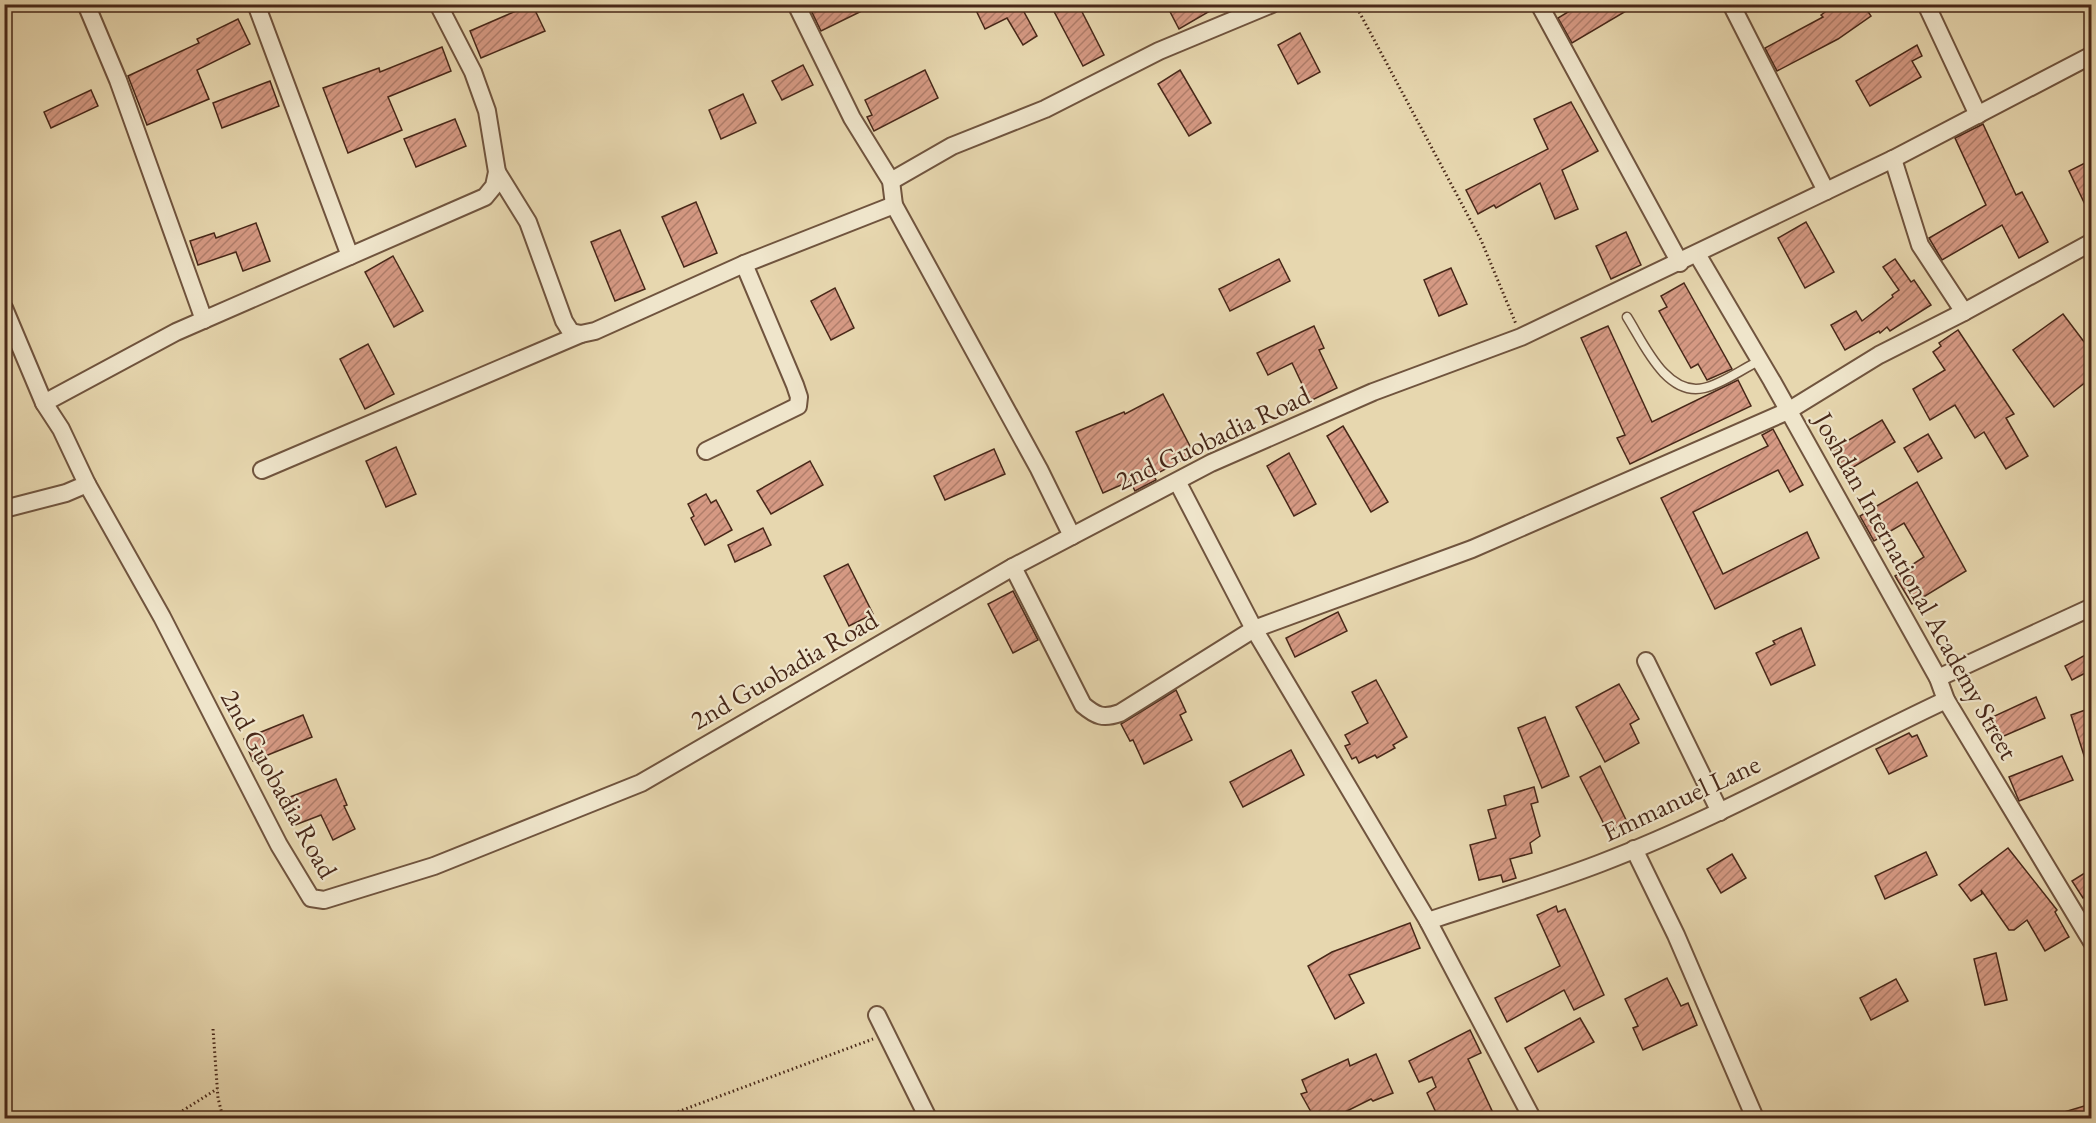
<svg xmlns="http://www.w3.org/2000/svg" width="2096" height="1123" viewBox="0 0 2096 1123" font-family="'EB Garamond',serif">
  <defs>
    <pattern id="building-hatch" width="6" height="6" patternUnits="userSpaceOnUse" patternTransform="scale(1.5)"><rect width="6" height="6" fill="#d59983"/><path d="M-1 1l2-2M0 6l6-6M5 7l2-2" fill="none" stroke="#af7d6a"/></pattern>
  </defs>
  <rect width="100%" height="100%" fill="#e7d7af"/>
  <filter id="stains"><feTurbulence type="fractalNoise" baseFrequency=".00333" numOctaves="4"/><feColorMatrix values="0 0 0 0 .2 0 0 0 0 .09 0 0 0 0 .02 0 0 0 .5 -.17"/></filter>
  <radialGradient id="worn" r=".72"><stop offset=".6" stop-color="#630" stop-opacity="0"/><stop offset="1" stop-color="#630" stop-opacity=".3"/></radialGradient>
  <g fill="url(#building-hatch)" stroke="#482819" stroke-width="1.5">
    <path d="M 532,4 L 545,31 L 481,58 L 470,31 Z"/>
    <path d="M 808,4 L 876,4 L 821,31 Z"/>
    <path d="M 973,4 L 1034,4 L 1023,10 L 1037,36 L 1023,45 L 1007,18 L 985,29 Z"/>
    <path d="M 1050,4 L 1078,4 L 1104,55 L 1083,66 Z"/>
    <path d="M 1166,4 L 1222,4 L 1179,29 Z"/>
    <path d="M 1581,4 L 1638,4 L 1572,43 L 1558,18 Z"/>
    <path d="M 1836,4 L 1863,4 L 1871,16 L 1838,39 L 1777,71 L 1765,48 L 1823,17 L 1821,15 Z"/>
    <path d="M 238,19 L 250,44 L 197,70 L 209,99 L 147,125 L 128,76 L 199,43 L 197,39 Z"/>
    <path d="M 1300,33 L 1320,72 L 1298,84 L 1278,45 Z"/>
    <path d="M 1917,45 L 1922,56 L 1912,61 L 1921,77 L 1870,106 L 1856,81 Z"/>
    <path d="M 442,47 L 451,71 L 388,97 L 402,130 L 348,153 L 323,88 L 379,68 L 380,72 Z"/>
    <path d="M 803,65 L 813,85 L 782,100 L 772,81 Z"/>
    <path d="M 925,70 L 938,98 L 874,131 L 867,117 L 872,115 L 865,100 Z"/>
    <path d="M 1180,70 L 1211,123 L 1189,136 L 1158,84 Z"/>
    <path d="M 270,81 L 279,106 L 222,128 L 213,103 Z"/>
    <path d="M 91,90 L 98,106 L 51,128 L 44,112 Z"/>
    <path d="M 743,94 L 756,123 L 721,139 L 709,110 Z"/>
    <path d="M 1571,102 L 1598,151 L 1562,170 L 1578,209 L 1555,219 L 1540,183 L 1496,208 L 1494,205 L 1478,214 L 1466,190 L 1548,149 L 1534,119 Z"/>
    <path d="M 455,119 L 466,146 L 416,167 L 404,139 Z"/>
    <path d="M 1983,124 L 2016,195 L 2022,192 L 2048,242 L 2019,258 L 2002,225 L 1942,260 L 1929,238 L 1986,205 L 1955,138 Z"/>
    <path d="M 2091,160 L 2091,217 L 2069,171 Z"/>
    <path d="M 696,202 L 717,253 L 684,267 L 662,217 Z"/>
    <path d="M 1806,222 L 1834,272 L 1805,288 L 1778,238 Z"/>
    <path d="M 256,223 L 270,261 L 243,271 L 236,252 L 198,265 L 190,241 L 214,233 L 216,238 Z"/>
    <path d="M 620,230 L 645,289 L 615,301 L 591,242 Z"/>
    <path d="M 1626,232 L 1641,265 L 1611,279 L 1596,246 Z"/>
    <path d="M 393,256 L 423,311 L 394,327 L 365,272 Z"/>
    <path d="M 1279,259 L 1290,281 L 1230,311 L 1219,289 Z"/>
    <path d="M 1895,259 L 1911,282 L 1914,280 L 1931,305 L 1890,331 L 1887,327 L 1880,333 L 1879,331 L 1845,350 L 1831,325 L 1856,311 L 1862,321 L 1893,297 L 1892,295 L 1899,290 L 1883,267 Z"/>
    <path d="M 1451,268 L 1467,304 L 1439,316 L 1424,280 Z"/>
    <path d="M 1684,283 L 1732,369 L 1707,380 L 1698,364 L 1691,368 L 1659,311 L 1667,307 L 1661,296 Z"/>
    <path d="M 835,288 L 854,328 L 831,340 L 811,301 Z"/>
    <path d="M 2063,314 L 2091,351 L 2091,378 L 2054,407 L 2013,350 Z"/>
    <path d="M 1314,326 L 1324,348 L 1319,350 L 1337,388 L 1310,401 L 1292,363 L 1268,375 L 1257,353 Z"/>
    <path d="M 1608,326 L 1652,422 L 1738,380 L 1751,406 L 1630,464 L 1617,438 L 1625,435 L 1581,338 Z"/>
    <path d="M 1958,330 L 2014,414 L 2006,418 L 2028,456 L 2006,469 L 1984,432 L 1975,438 L 1955,405 L 1930,420 L 1913,389 L 1945,370 L 1933,352 L 1941,346 L 1939,343 Z"/>
    <path d="M 368,344 L 394,394 L 365,409 L 340,359 Z"/>
    <path d="M 1163,394 L 1194,454 L 1154,475 L 1156,480 L 1135,491 L 1130,481 L 1103,493 L 1076,432 L 1124,412 L 1125,414 Z"/>
    <path d="M 1882,420 L 1895,442 L 1845,472 L 1832,450 Z"/>
    <path d="M 1343,426 L 1388,502 L 1371,512 L 1327,436 Z"/>
    <path d="M 1773,429 L 1803,485 L 1790,492 L 1778,470 L 1693,512 L 1723,574 L 1807,532 L 1819,558 L 1715,609 L 1661,498 L 1768,446 L 1762,435 Z"/>
    <path d="M 1928,434 L 1942,458 L 1918,472 L 1904,448 Z"/>
    <path d="M 396,447 L 416,494 L 386,507 L 366,461 Z"/>
    <path d="M 994,449 L 1005,474 L 945,500 L 934,476 Z"/>
    <path d="M 1289,453 L 1316,504 L 1294,516 L 1267,466 Z"/>
    <path d="M 810,461 L 823,485 L 771,514 L 757,491 Z"/>
    <path d="M 1917,482 L 1966,571 L 1912,604 L 1895,576 L 1924,557 L 1904,523 L 1874,541 L 1860,516 Z"/>
    <path d="M 706,494 L 711,503 L 716,500 L 732,530 L 705,545 L 691,518 L 694,516 L 688,504 Z"/>
    <path d="M 763,528 L 771,545 L 735,562 L 728,545 Z"/>
    <path d="M 848,564 L 873,614 L 849,626 L 824,576 Z"/>
    <path d="M 1013,591 L 1038,640 L 1013,653 L 988,604 Z"/>
    <path d="M 1338,612 L 1347,631 L 1295,657 L 1286,638 Z"/>
    <path d="M 1801,628 L 1815,665 L 1771,685 L 1756,653 L 1775,644 L 1773,641 Z"/>
    <path d="M 2087,654 L 2091,670 L 2072,680 L 2065,666 Z"/>
    <path d="M 1376,680 L 1407,737 L 1393,745 L 1395,748 L 1377,758 L 1375,755 L 1359,763 L 1356,757 L 1352,759 L 1345,746 L 1350,744 L 1345,735 L 1368,723 L 1352,692 Z"/>
    <path d="M 1619,684 L 1639,719 L 1630,724 L 1639,743 L 1605,762 L 1576,707 Z"/>
    <path d="M 1176,690 L 1186,712 L 1180,715 L 1192,740 L 1144,764 L 1133,740 L 1130,741 L 1121,724 Z"/>
    <path d="M 2036,697 L 2045,718 L 1997,739 L 1988,719 Z"/>
    <path d="M 2091,708 L 2091,770 L 2089,771 L 2071,715 Z"/>
    <path d="M 303,715 L 312,737 L 253,761 L 244,739 Z"/>
    <path d="M 1545,717 L 1569,776 L 1542,788 L 1518,728 Z"/>
    <path d="M 1909,733 L 1912,737 L 1917,735 L 1927,756 L 1889,774 L 1876,749 Z"/>
    <path d="M 1291,750 L 1304,775 L 1243,807 L 1230,782 Z"/>
    <path d="M 2062,756 L 2073,780 L 2019,801 L 2009,777 Z"/>
    <path d="M 1600,766 L 1627,822 L 1608,832 L 1580,777 Z"/>
    <path d="M 336,779 L 347,805 L 344,806 L 355,829 L 333,840 L 321,815 L 295,825 L 285,799 Z"/>
    <path d="M 1534,787 L 1538,802 L 1531,804 L 1540,836 L 1530,843 L 1532,853 L 1510,859 L 1516,878 L 1503,882 L 1501,875 L 1479,880 L 1470,845 L 1496,838 L 1488,810 L 1506,805 L 1504,796 Z"/>
    <path d="M 2008,848 L 2057,910 L 2055,912 L 2069,937 L 2045,951 L 2027,920 L 2014,930 L 2009,930 L 1981,890 L 1982,894 L 1971,901 L 1959,885 Z"/>
    <path d="M 1926,852 L 1937,875 L 1885,899 L 1875,876 Z"/>
    <path d="M 1732,854 L 1746,878 L 1721,893 L 1707,869 Z"/>
    <path d="M 2091,869 L 2091,893 L 2083,898 L 2072,881 Z"/>
    <path d="M 1556,906 L 1558,912 L 1565,909 L 1604,995 L 1574,1010 L 1564,990 L 1507,1022 L 1495,998 L 1560,966 L 1537,915 Z"/>
    <path d="M 1410,923 L 1420,948 L 1349,975 L 1364,1003 L 1335,1019 L 1308,966 L 1332,952 Z"/>
    <path d="M 1996,953 L 2007,1000 L 1985,1005 L 1974,959 Z"/>
    <path d="M 1667,978 L 1681,1006 L 1688,1003 L 1697,1025 L 1643,1050 L 1633,1028 L 1638,1026 L 1625,999 Z"/>
    <path d="M 1896,979 L 1908,1001 L 1871,1020 L 1860,998 Z"/>
    <path d="M 1580,1018 L 1594,1042 L 1538,1072 L 1525,1048 Z"/>
    <path d="M 1470,1030 L 1481,1053 L 1468,1059 L 1494,1115 L 1487,1119 L 1439,1119 L 1427,1093 L 1436,1087 L 1432,1077 L 1419,1082 L 1409,1061 Z"/>
    <path d="M 1376,1054 L 1393,1093 L 1373,1101 L 1371,1099 L 1331,1119 L 1315,1119 L 1301,1094 L 1307,1092 L 1302,1080 L 1348,1059 L 1350,1066 Z"/>
    <path d="M 2091,1104 L 2091,1119 L 2055,1119 L 2054,1115 Z"/>
  </g>
  <g fill="none" stroke-linecap="round" stroke-linejoin="round">
    <defs>
      <path id="service" d="M 1627,317 C 1643,342 1666,397 1704,388 C 1722,384 1742,369 1759,361"/>
      <g id="minor">
        <path d="M 86,4 L 118,80 L 204,320"/>
        <path d="M 256,4 L 350,256"/>
        <path d="M 796,4 L 852,118 L 891,181 L 894,205 L 1039,469 L 1072,536"/>
        <path d="M 1539,4 L 1680,263"/>
        <path d="M 1731,4 L 1826,191"/>
        <path d="M 1926,4 L 1978,115"/>
        <path d="M 1893,159 L 1920,245 L 1964,312"/>
        <path d="M 497,172 L 528,222 L 564,321 L 571,332 L 581,334 L 595,331 L 744,264 L 894,205"/>
        <path d="M 891,181 L 952,146 L 1045,109 L 1159,51 L 1272,4"/>
        <path d="M 1697,254 L 1772,381 L 1938,678 L 1946,700 L 2092,942"/>
        <path d="M 4,308 L 44,403"/>
        <path d="M 706,451 L 798,406 L 799,397 L 795,385 L 744,264"/>
        <path d="M 262,470 L 581,334"/>
        <path d="M 1178,483 L 1254,629 L 1428,921 L 1532,1118"/>
        <path d="M 87,484 L 162,617 L 279,845 L 311,898 L 324,900 L 434,866 L 641,783 L 1013,567 L 1211,463 L 1373,392 L 1521,337 L 1893,159 L 2092,55"/>
        <path d="M 4,509 L 66,493 L 87,484 L 61,429 L 44,403 L 176,332 L 485,197 L 494,186 L 497,172 L 487,111 L 473,72 L 438,4"/>
        <path d="M 1013,567 L 1083,705 C 1096,716 1103,719 1120,713 L 1254,629 L 1472,549 L 1788,411 L 1879,355 L 1964,312 L 2092,242"/>
        <path d="M 1646,661 L 1720,812"/>
        <path d="M 1938,678 L 2092,607"/>
        <path d="M 1634,849 L 1676,935 L 1755,1118"/>
        <path d="M 1428,921 C 1485,902 1544,885 1601,863 C 1719,818 1831,754 1946,700"/>
        <path d="M 877,1015 L 928,1118"/>
      </g>
    </defs>
    <use href="#service" stroke="#70543e" stroke-width="11"/>
    <use href="#minor" stroke="#70543e" stroke-width="20"/>
    <g stroke="#482819" stroke-width="3" stroke-dasharray="1.5 3" stroke-linecap="butt">
      <path d="M 1355,4 L 1481,240 L 1516,324"/>
      <path d="M 213,1029 L 218,1098 L 223,1118"/>
      <path d="M 171,1118 L 217,1089"/>
      <path d="M 661,1118 L 873,1039"/>
    </g>
    <use href="#service" stroke="#efe5cb" stroke-width="8"/>
    <use href="#minor" stroke="#efe5cb" stroke-width="16"/>
  </g>
  <g text-anchor="middle" stroke-width="4.5" stroke-linejoin="round" paint-order="stroke">
    <g font-size="27" fill="#482819" stroke="#efe5cb">
      <text transform="translate(1213 438) rotate(-25)" y="9">2nd Guobadia Road</text>
      <text transform="translate(1916 586) rotate(61)" y="9">Joshdan International Academy Street</text>
      <text transform="translate(784 670) rotate(-30)" y="9">2nd Guobadia Road</text>
      <text transform="translate(279 784) rotate(61)" y="9">2nd Guobadia Road</text>
      <text transform="translate(1681 798) rotate(-25)" y="9">Emmanuel Lane</text>
    </g>
  </g>
  <rect width="2096" height="1123" fill="none" stroke="#e7d7af" stroke-width="24"/>
  <rect x="6" y="6" width="2084" height="1111" fill="none" stroke="#482819" stroke-width="3"/>
  <rect x="12" y="12" width="2072" height="1099" fill="none" stroke="#482819" stroke-width="1.5"/>
  <rect width="100%" height="100%" filter="url(#stains)"/>
  <rect width="100%" height="100%" fill="url(#worn)"/>
</svg>
